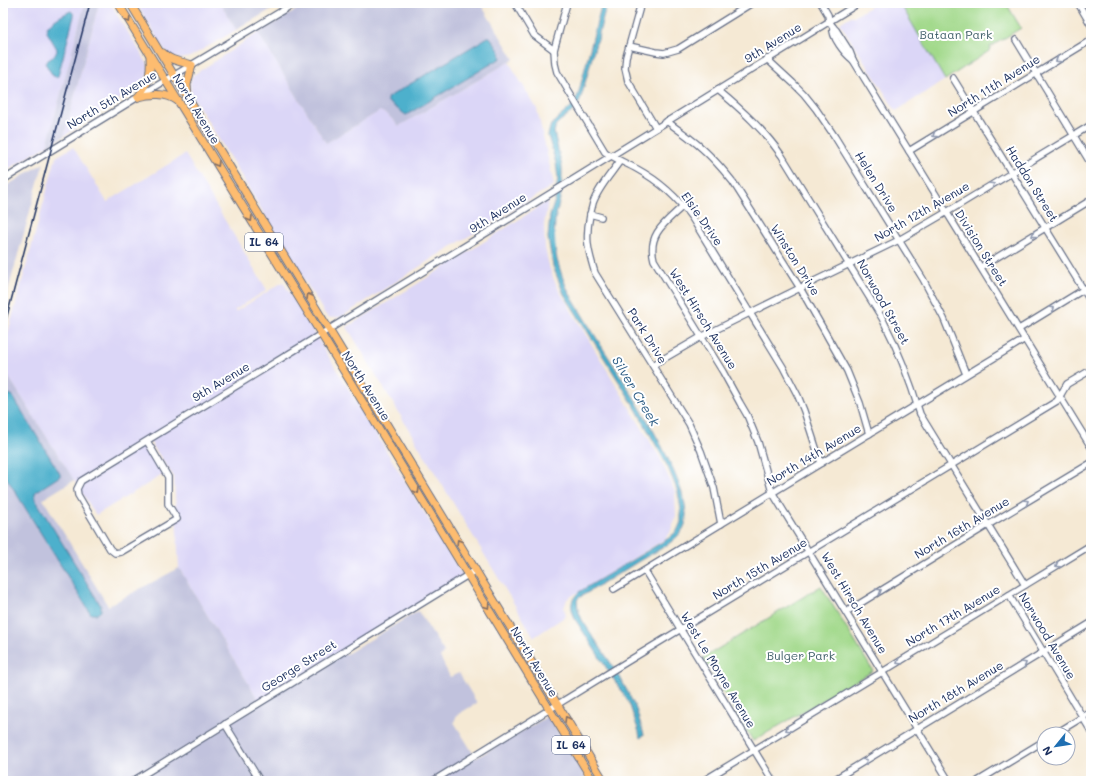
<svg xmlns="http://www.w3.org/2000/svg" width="1094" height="784" viewBox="0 0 1094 784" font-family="Mali,sans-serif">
  <rect width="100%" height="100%" fill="#fff"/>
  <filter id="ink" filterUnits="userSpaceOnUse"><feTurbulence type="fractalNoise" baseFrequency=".025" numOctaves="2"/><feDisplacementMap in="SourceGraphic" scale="8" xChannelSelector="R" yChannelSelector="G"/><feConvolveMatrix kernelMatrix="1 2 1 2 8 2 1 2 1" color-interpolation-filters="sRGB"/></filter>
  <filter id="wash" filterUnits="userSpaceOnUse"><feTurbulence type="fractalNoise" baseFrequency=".012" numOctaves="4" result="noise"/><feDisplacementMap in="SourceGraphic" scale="16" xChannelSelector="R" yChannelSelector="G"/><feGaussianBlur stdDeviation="0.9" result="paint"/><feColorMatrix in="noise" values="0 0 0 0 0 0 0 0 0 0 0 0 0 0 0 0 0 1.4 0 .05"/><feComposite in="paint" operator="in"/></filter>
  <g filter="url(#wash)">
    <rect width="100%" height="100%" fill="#f5e9d4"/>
    <g fill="#dbd6f7">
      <path d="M 3,3 L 85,3 L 47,146 L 3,172 Z"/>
      <path d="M 99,3 L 111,3 L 116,13 L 147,63 L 149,68 L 145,82 L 64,136 Z"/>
      <path d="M 136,3 L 220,3 L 236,30 L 190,57 L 179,59 L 170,56 L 164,49 Z"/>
      <path d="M 876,3 L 900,3 L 945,80 L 896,111 L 840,23 L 851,16 L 855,16 Z"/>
      <path d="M 258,33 L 326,143 L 380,111 L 388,115 L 399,126 L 509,62 L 537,109 L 554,185 L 436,256 L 341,317 L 332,318 L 328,317 L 325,314 L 192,95 L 190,85 L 192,76 Z"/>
      <path d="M 73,147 L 107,202 L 185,154 L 267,290 L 235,310 L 235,312 L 283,282 L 463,576 L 260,703 L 179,568 L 174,477 L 147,437 L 142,441 L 164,474 L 96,515 L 3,368 L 3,351 L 56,157 Z"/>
      <path d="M 548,201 L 544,225 L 545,248 L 549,266 L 554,280 L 560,292 L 660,458 L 675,492 L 676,516 L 670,533 L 665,539 L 567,599 L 564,608 L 566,616 L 534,637 L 347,327 L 440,270 Z"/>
    </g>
    <g fill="#c1c2dd">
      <path d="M 85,3 L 99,3 L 64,136 L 47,146 Z"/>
      <path d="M 220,3 L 282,3 L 236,30 Z"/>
      <path d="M 308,3 L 480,3 L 514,59 L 399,126 L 388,115 L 380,111 L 326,143 L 258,33 Z"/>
      <path d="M 44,163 L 40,175 L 3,309 L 3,188 Z"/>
      <path d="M 3,368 L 74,480 L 43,499 L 108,606 L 179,568 L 260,703 L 343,652 L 345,655 L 418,611 L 444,652 L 440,657 L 450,677 L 459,673 L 477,703 L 457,715 L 454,722 L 476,758 L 548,716 L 588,781 L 3,781 Z"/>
    </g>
    <g fill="#a2d98b" stroke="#5e8474">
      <path d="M 900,3 L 1006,3 L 1021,28 L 990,47 L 989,51 L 945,80 Z"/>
      <path d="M 821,586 L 873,671 L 753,741 L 703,658 Z"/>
    </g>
    <g fill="#4db0cc" stroke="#347095">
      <path d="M 602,3 L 607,3 L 599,33 L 598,40 L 596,43 L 580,101 L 573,111 L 560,121 L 556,125 L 554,132 L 562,167 L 562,175 L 561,194 L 555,220 L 554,242 L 557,260 L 562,276 L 568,291 C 581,313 595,336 609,358 C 627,387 702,498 683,529 C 674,544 654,552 639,561 C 620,573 600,585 580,597 L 577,600 L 578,610 L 582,620 L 620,677 L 636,709 L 644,735 L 640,738 L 639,732 L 629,703 L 575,619 C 571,607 569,602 579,592 L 669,538 L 677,531 L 681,522 L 681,509 L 678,492 L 668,467 L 635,407 L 564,294 L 553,266 L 548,238 L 550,216 L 555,200 L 558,178 L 556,163 L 548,136 L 550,127 L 555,121 L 571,107 L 578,95 Z"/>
      <path d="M 71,11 L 74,14 L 74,16 L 58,76 L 56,77 L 53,76 L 45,63 C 49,58 57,57 57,49 L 47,32 C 47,29 46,29 48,26 C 51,21 66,13 71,11 Z"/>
      <path d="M 488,37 L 490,37 L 500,52 L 501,58 L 408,114 L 406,115 L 388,102 L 387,98 Z"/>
      <path d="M 8,394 L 12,395 L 60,474 L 60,476 L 37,491 L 35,493 L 35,499 L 101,606 L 101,611 L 97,614 L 91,614 L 3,472 L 3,410 L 7,395 Z"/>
    </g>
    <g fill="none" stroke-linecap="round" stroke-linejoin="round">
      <path stroke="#4db0cc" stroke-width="1.5" d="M 554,231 L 555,249"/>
    </g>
  </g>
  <g filter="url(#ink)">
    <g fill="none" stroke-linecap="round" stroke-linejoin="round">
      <defs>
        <g id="minor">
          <path d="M 515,3 L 534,35 L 554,50 L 555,64 L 557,72 L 605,152 C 615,159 626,163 637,169 C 659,181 678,198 692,218 L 783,367 L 798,396 L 804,411 L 821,463"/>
          <path d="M 641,3 L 626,57 L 625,68 L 628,81 L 656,128"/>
          <path d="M 821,3 L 828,15 L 829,21 L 833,27 L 836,30 L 850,52 L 853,60 L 1091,447"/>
          <path d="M 1078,3 L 1091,25"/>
          <path d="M 833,27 C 831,37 845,54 853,60"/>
          <path d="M 1016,40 L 1091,164"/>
          <path d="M 629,46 L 656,52 L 664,53 L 678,49 L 752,3"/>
          <path d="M 554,50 L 567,3"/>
          <path d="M 767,59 L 793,83 L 804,94 L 816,109 L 835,137 L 923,279 L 944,319 L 966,374"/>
          <path d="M 953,78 L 1091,302"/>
          <path d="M 718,90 C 742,110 764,130 782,156 L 882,318 C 898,349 910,380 920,414 L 1025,585"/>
          <path d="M 667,121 C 675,128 684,133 692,140 C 708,152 721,167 733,182 L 800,288 L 847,371 L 860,403 L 869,434"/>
          <path d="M 909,151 L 1091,40"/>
          <path d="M 620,161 C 611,174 598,188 593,203 C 592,207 591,211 590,215 C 585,238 588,251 595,273 L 689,424 L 701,451 L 714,488 L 721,524"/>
          <path d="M 3,180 L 138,97 L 295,3"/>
          <path d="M 683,206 C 666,222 647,234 654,260 L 723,372 L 740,403 L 747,415 L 758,442 L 772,492 L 949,781"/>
          <path d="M 590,214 L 601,217"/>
          <path d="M 981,267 L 1091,200"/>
          <path d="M 1019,329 L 1091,285"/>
          <path d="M 653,365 L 701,337 L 800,288 L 899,240 L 947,212 L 1091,125"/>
          <path d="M 147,441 L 168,477 L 168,504 L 177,519 L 121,552 L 115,553 L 110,549 L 78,495 L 77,489 L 81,481 C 219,396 358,312 496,227 C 617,152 738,77 859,3"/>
          <path d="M 645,571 L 773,781"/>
          <path d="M 614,589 L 1025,339"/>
          <path d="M 1009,595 L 1091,731"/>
          <path d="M 846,612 L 988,525 L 1091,463"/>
          <path d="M 225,724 L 260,781"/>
          <path d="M 1055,734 L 1091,712"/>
          <path d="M 133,781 L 476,570"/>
          <path d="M 433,781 L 615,669 L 1057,401 L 1067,384 L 1091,370"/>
          <path d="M 703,781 L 1091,545"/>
          <path d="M 832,781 L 1091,623"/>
          <path d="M 978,781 L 1044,741"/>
        </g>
        <g id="major">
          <path d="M 118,3 L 353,386 L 593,781"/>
          <path d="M 130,3 L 604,781"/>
          <path d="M 163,53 C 172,62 181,61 192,65 L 187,85 L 188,95"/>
          <path d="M 138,97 C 149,83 151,74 150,57"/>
          <path d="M 138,97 C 152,94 165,92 178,101"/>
        </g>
      </defs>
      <use href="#minor" stroke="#677087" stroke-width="8"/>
      <use href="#major" stroke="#677087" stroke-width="9"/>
      <use href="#minor" stroke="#fff" stroke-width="5.5"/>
      <use href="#major" stroke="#fdbc70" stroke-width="7"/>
      <path stroke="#1b2f5e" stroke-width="1.5" d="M 3,331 L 90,3"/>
    </g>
    <defs><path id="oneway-chevron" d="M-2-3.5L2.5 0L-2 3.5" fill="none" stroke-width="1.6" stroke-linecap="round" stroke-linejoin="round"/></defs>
    <g stroke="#816e66">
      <use href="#oneway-chevron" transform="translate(128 20) rotate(58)"/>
      <use href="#oneway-chevron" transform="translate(217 164) rotate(59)"/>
      <use href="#oneway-chevron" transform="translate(250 219) rotate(59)"/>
      <use href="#oneway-chevron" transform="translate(309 296) rotate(-121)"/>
      <use href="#oneway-chevron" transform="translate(417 491) rotate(59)"/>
      <use href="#oneway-chevron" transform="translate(459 542) rotate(-121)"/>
      <use href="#oneway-chevron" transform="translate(487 606) rotate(58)"/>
      <use href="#oneway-chevron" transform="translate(567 719) rotate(-121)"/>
    </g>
    <g stroke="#8d97ae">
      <use href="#oneway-chevron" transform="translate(1058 60) rotate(148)"/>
      <use href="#oneway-chevron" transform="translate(935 135) rotate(148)"/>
      <use href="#oneway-chevron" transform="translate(992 185) rotate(-31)"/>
      <use href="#oneway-chevron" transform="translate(1034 235) rotate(148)"/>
      <use href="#oneway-chevron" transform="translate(1052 309) rotate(-31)"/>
      <use href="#oneway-chevron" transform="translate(1026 502) rotate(-31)"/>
      <use href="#oneway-chevron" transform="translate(1058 565) rotate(149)"/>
      <use href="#oneway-chevron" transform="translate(879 591) rotate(-32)"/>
      <use href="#oneway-chevron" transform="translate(899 662) rotate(149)"/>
      <use href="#oneway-chevron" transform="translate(1024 664) rotate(-31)"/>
      <use href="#oneway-chevron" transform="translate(788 729) rotate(149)"/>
      <use href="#oneway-chevron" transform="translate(865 761) rotate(-32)"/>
    </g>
  </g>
  <g text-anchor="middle" stroke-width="4" stroke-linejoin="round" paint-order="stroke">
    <g fill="#fff" stroke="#5f6d8e" stroke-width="1">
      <rect x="245" y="233" width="38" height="18" rx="3"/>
      <rect x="552" y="736" width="38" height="18" rx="3"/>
    </g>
    <g font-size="11" font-weight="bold" fill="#1b2f5e">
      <text x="264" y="246">IL 64</text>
      <text x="571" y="749">IL 64</text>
    </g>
    <g font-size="12" fill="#44626c" stroke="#fff">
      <text x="956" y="39">Bataan Park</text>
      <text x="801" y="660">Bulger Park</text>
    </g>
    <g font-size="12" fill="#1b2f5e" stroke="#fff">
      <text transform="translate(773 43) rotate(-32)" y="4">9th Avenue</text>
      <text transform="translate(994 86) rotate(-32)" y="4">North 11th Avenue</text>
      <text transform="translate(112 100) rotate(-31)" y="4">North 5th Avenue</text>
      <text transform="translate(196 109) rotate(59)" y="4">North Avenue</text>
      <text transform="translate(876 182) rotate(58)" y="4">Helen Drive</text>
      <text transform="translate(1032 184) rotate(58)" y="4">Haddon Street</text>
      <text transform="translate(922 212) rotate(-30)" y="4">North 12th Avenue</text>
      <text transform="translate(498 213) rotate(-32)" y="4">9th Avenue</text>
      <text transform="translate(702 219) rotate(55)" y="4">Elsie Drive</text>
      <text transform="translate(981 248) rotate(58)" y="4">Division Street</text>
      <text transform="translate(795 260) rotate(58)" y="4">Winston Drive</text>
      <text transform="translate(883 302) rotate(61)" y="4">Norwood Street</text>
      <text transform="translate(703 319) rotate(58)" y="4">West Hirsch Avenue</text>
      <text transform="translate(647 336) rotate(58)" y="4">Park Drive</text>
      <text transform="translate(221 382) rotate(-31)" y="4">9th Avenue</text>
      <text transform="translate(366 386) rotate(58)" y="4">North Avenue</text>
      <text transform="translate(814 455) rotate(-31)" y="4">North 14th Avenue</text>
      <text transform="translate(962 528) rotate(-31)" y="4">North 16th Avenue</text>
      <text transform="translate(760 569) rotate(-31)" y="4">North 15th Avenue</text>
      <text transform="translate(854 603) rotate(59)" y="4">West Hirsch Avenue</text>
      <text transform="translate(953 616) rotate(-31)" y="4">North 17th Avenue</text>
      <text transform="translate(1047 636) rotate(59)" y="4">Norwood Avenue</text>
      <text transform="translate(534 662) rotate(59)" y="4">North Avenue</text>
      <text transform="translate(299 666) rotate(-32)" y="4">George Street</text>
      <text transform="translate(718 670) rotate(59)" y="4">West Le Moyne Avenue</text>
      <text transform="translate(956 692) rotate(-31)" y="4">North 18th Avenue</text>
    </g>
    <g font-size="13" font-style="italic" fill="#2c5c84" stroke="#fff">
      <text transform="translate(636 391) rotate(59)" y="5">Silver Creek</text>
    </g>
  </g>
  <rect width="1094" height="784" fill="none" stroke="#fff" stroke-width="16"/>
  <g transform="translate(1056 746) rotate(240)"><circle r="19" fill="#ffffff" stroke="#a4acbf"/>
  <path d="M0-3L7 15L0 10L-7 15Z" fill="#1f6fb2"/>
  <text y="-6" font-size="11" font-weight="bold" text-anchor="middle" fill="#1b2f5e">N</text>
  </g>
</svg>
